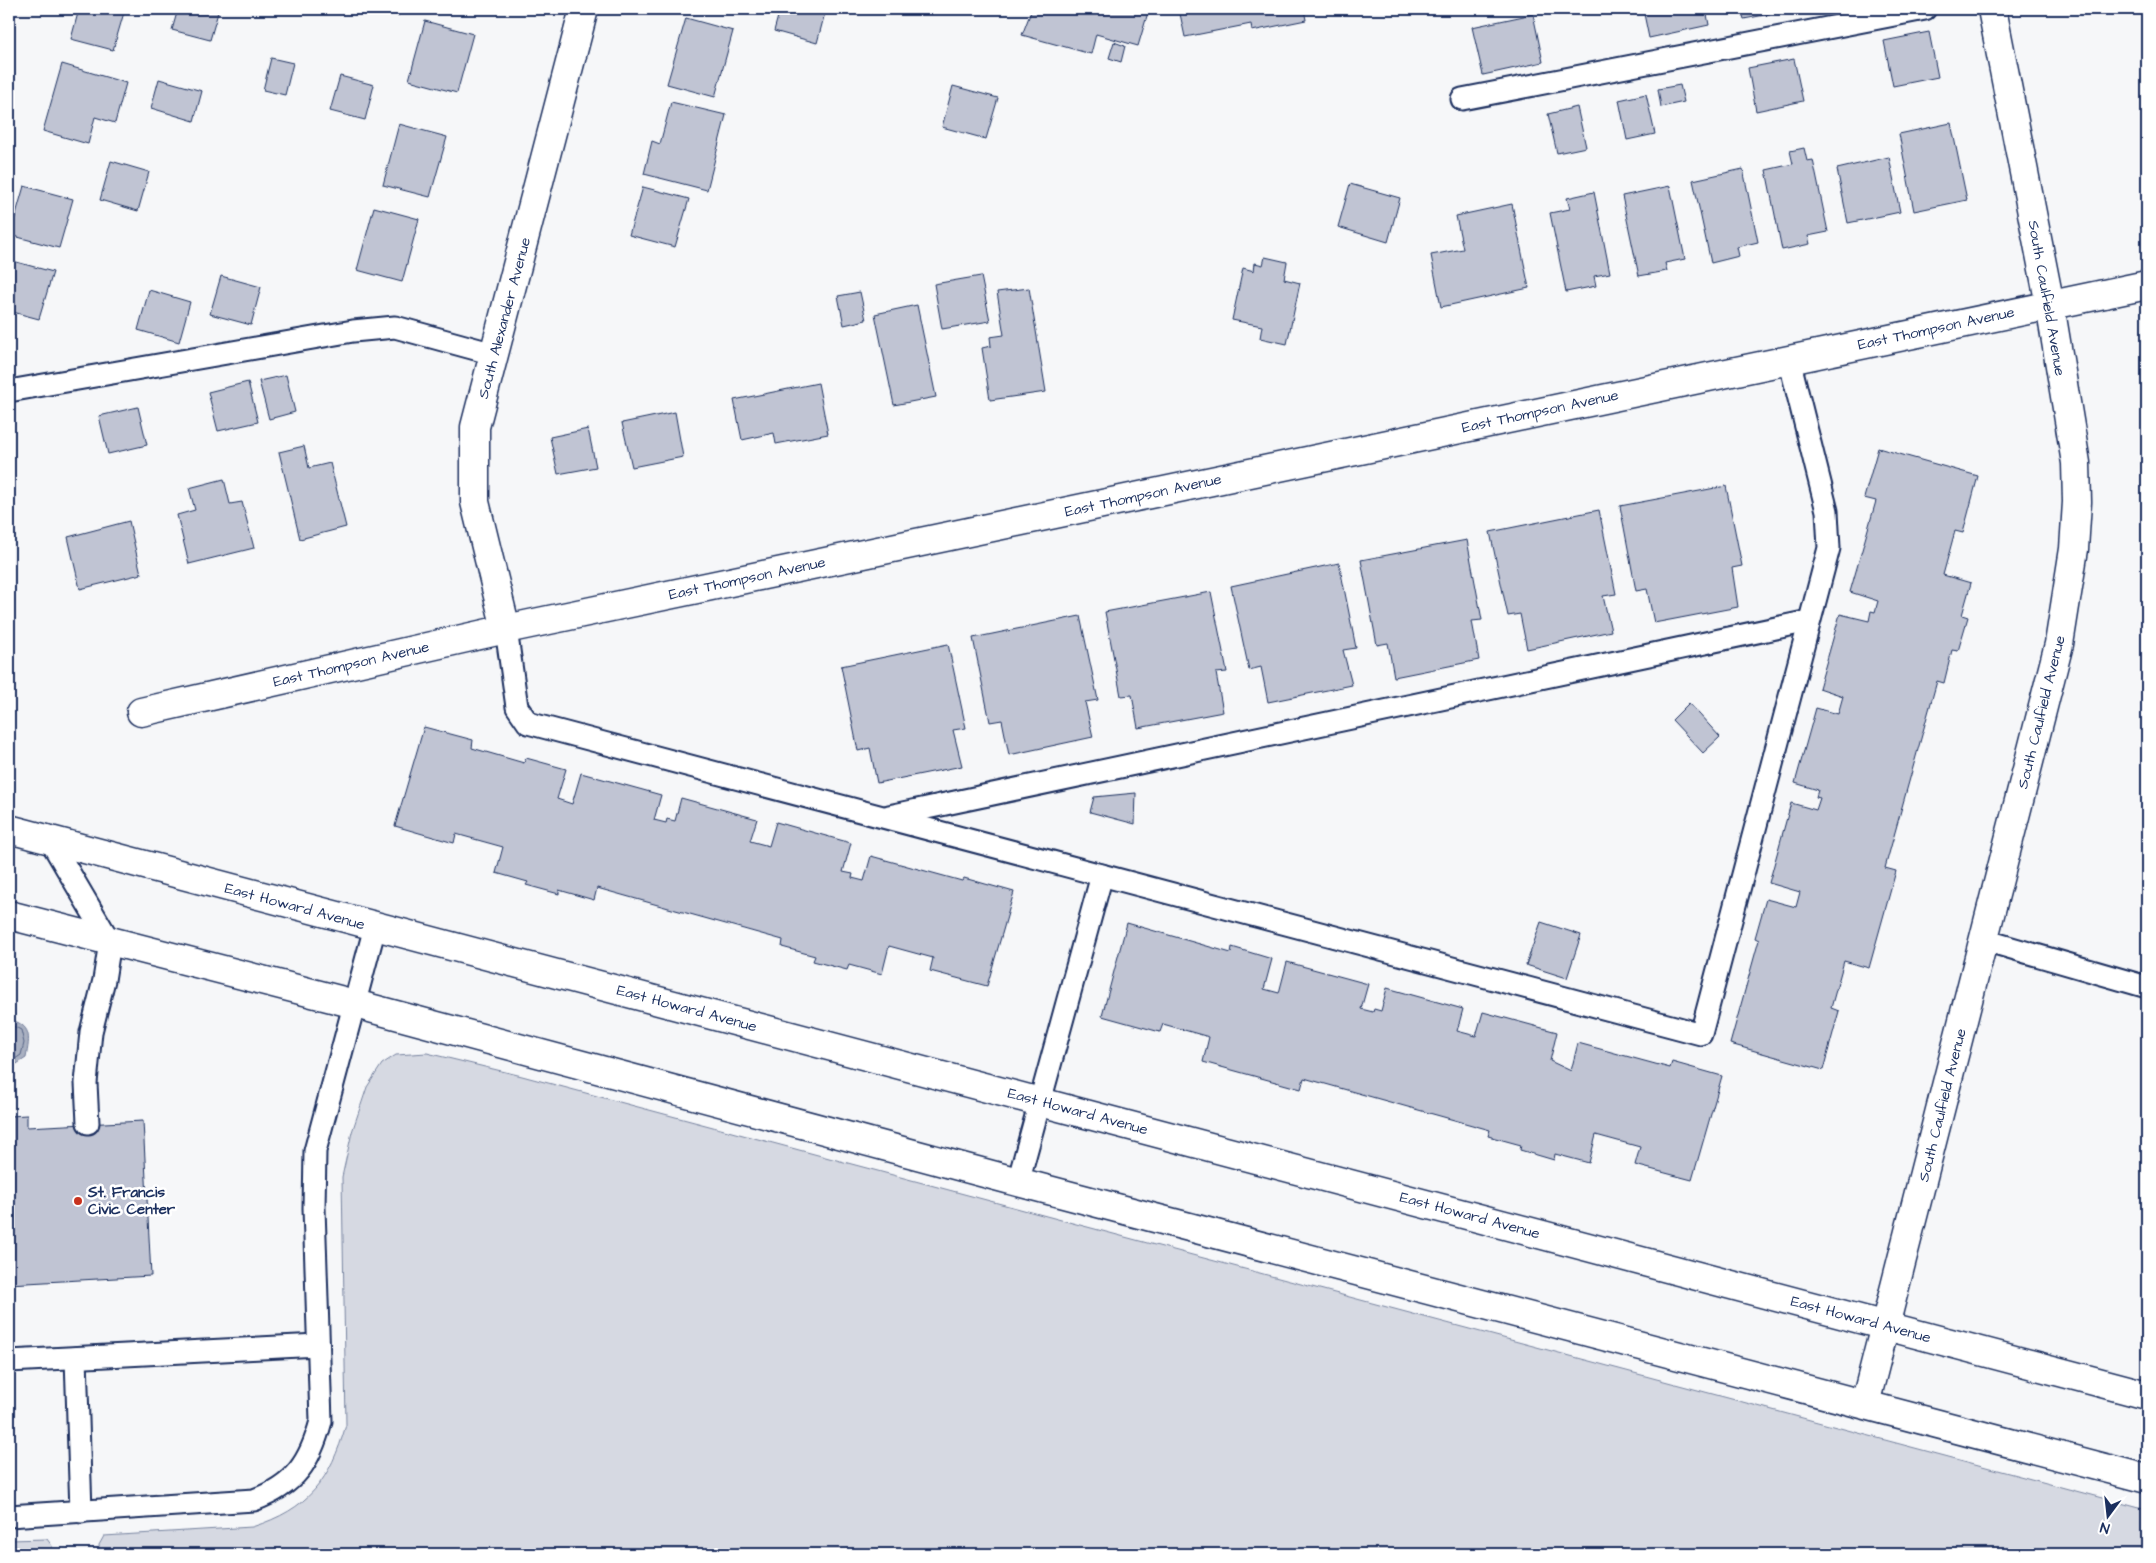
<svg xmlns="http://www.w3.org/2000/svg" width="2156" height="1563" viewBox="0 0 2156 1563" font-family="'Architects Daughter',sans-serif">
  <rect width="100%" height="100%" fill="#f6f7f9"/>
  <filter id="ink" filterUnits="userSpaceOnUse"><feTurbulence type="fractalNoise" baseFrequency=".02" numOctaves="2"/><feDisplacementMap in="SourceGraphic" scale="10" xChannelSelector="R" yChannelSelector="G"/><feConvolveMatrix kernelMatrix="1 2 1 2 8 2 1 2 1" color-interpolation-filters="sRGB"/></filter>
  <g filter="url(#ink)">
    <g fill="#d6d9e2" stroke="#7884a0">
      <path d="M 427,1053 L 522,1076 L 2147,1510 L 2147,1554 L 100,1554 L 99,1545 L 104,1536 L 252,1527 C 309,1509 330,1480 346,1425 L 342,1177 L 352,1132 L 367,1087 L 382,1064 L 396,1055 Z"/>
      <path d="M 47,1539 L 52,1546 L 53,1554 L 9,1554 L 9,1540 Z"/>
    </g>
    <path fill="#a9b0c1" stroke="#707c99" d="M 9,1019 C 32,1026 30,1036 26,1058 L 9,1069 Z"/>
    <g fill="none" stroke-linecap="round" stroke-linejoin="round">
      <path stroke="#546386" stroke-width="1" d="M 9,1024 L 21,1030 L 24,1043 L 21,1055 L 9,1063"/>
    </g>
    <g fill="#c0c4d3" stroke="#1b2f5e">
      <path d="M 79,9 L 125,9 L 113,50 L 71,39 Z"/>
      <path d="M 178,9 L 219,9 L 210,40 L 172,30 Z"/>
      <path d="M 371,9 L 400,9 L 398,16 Z"/>
      <path d="M 780,9 L 826,9 L 817,43 L 774,31 Z"/>
      <path d="M 959,9 L 972,9 L 971,13 Z"/>
      <path d="M 1032,9 L 1149,9 L 1138,46 L 1096,34 L 1091,54 L 1022,35 Z"/>
      <path d="M 1179,9 L 1304,9 L 1306,20 L 1252,31 L 1251,24 L 1185,37 Z"/>
      <path d="M 1643,9 L 1706,9 L 1709,25 L 1649,38 Z"/>
      <path d="M 1741,9 L 1785,9 L 1785,11 L 1744,19 Z"/>
      <path d="M 1533,14 L 1543,62 L 1483,75 L 1472,27 Z"/>
      <path d="M 686,18 L 733,31 L 715,97 L 667,84 Z"/>
      <path d="M 425,21 L 473,34 L 457,93 L 409,80 Z"/>
      <path d="M 1929,32 L 1938,77 L 1893,86 L 1884,41 Z"/>
      <path d="M 1114,42 L 1125,46 L 1121,62 L 1109,58 Z"/>
      <path d="M 271,58 L 293,63 L 285,95 L 263,90 Z"/>
      <path d="M 1794,59 L 1803,101 L 1756,111 L 1748,68 Z"/>
      <path d="M 62,64 L 126,83 L 115,123 L 95,117 L 88,144 L 43,131 Z"/>
      <path d="M 340,76 L 374,85 L 365,120 L 330,111 Z"/>
      <path d="M 159,79 L 202,91 L 194,121 L 151,108 Z"/>
      <path d="M 1680,85 L 1684,102 L 1661,107 L 1658,89 Z"/>
      <path d="M 953,86 L 998,98 L 986,139 L 942,127 Z"/>
      <path d="M 1646,94 L 1655,134 L 1627,140 L 1619,100 Z"/>
      <path d="M 671,102 L 726,115 L 707,190 L 644,174 L 652,141 L 660,144 Z"/>
      <path d="M 1577,107 L 1586,147 L 1557,153 L 1548,114 Z"/>
      <path d="M 1951,123 L 1967,200 L 1914,211 L 1899,134 Z"/>
      <path d="M 399,124 L 447,137 L 430,197 L 383,185 Z"/>
      <path d="M 1804,148 L 1807,161 L 1813,160 L 1828,232 L 1808,236 L 1810,244 L 1782,250 L 1766,170 L 1793,164 L 1790,151 Z"/>
      <path d="M 1889,157 L 1900,212 L 1848,223 L 1837,169 Z"/>
      <path d="M 111,161 L 149,172 L 138,211 L 100,200 Z"/>
      <path d="M 1743,169 L 1758,242 L 1737,247 L 1739,256 L 1711,263 L 1693,180 Z"/>
      <path d="M 1350,184 L 1400,198 L 1388,242 L 1338,227 Z"/>
      <path d="M 24,186 L 73,199 L 59,248 L 10,235 Z"/>
      <path d="M 1670,186 L 1685,259 L 1665,263 L 1667,271 L 1639,276 L 1622,196 Z"/>
      <path d="M 643,187 L 689,199 L 675,247 L 629,235 Z"/>
      <path d="M 1594,192 L 1610,273 L 1594,276 L 1596,286 L 1566,292 L 1550,213 L 1570,209 L 1567,198 Z"/>
      <path d="M 1512,204 L 1529,288 L 1441,307 L 1431,255 L 1463,249 L 1456,216 Z"/>
      <path d="M 374,207 L 419,219 L 402,282 L 357,270 Z"/>
      <path d="M 1265,257 L 1287,262 L 1284,279 L 1300,283 L 1287,344 L 1260,338 L 1262,326 L 1232,320 L 1243,268 L 1254,271 L 1255,263 L 1263,265 Z"/>
      <path d="M 9,260 L 53,272 L 39,319 L 9,311 Z"/>
      <path d="M 221,276 L 261,287 L 251,325 L 210,314 Z"/>
      <path d="M 981,276 L 990,321 L 942,329 L 934,284 Z"/>
      <path d="M 1029,288 L 1046,392 L 990,400 L 982,348 L 991,346 L 990,337 L 1004,335 L 997,292 Z"/>
      <path d="M 149,290 L 190,302 L 179,342 L 138,330 Z"/>
      <path d="M 860,292 L 866,320 L 844,325 L 838,296 Z"/>
      <path d="M 917,305 L 936,397 L 894,405 L 875,314 Z"/>
      <path d="M 286,375 L 295,412 L 269,419 L 259,381 Z"/>
      <path d="M 248,382 L 258,422 L 218,431 L 208,392 Z"/>
      <path d="M 818,383 L 828,434 L 776,444 L 774,433 L 742,440 L 734,400 Z"/>
      <path d="M 138,407 L 147,445 L 108,454 L 99,416 Z"/>
      <path d="M 675,412 L 683,457 L 632,467 L 622,423 Z"/>
      <path d="M 588,429 L 596,467 L 558,474 L 550,437 Z"/>
      <path d="M 304,446 L 309,468 L 330,463 L 346,527 L 300,539 L 279,452 Z"/>
      <path d="M 1878,448 L 1978,476 L 1963,533 L 1955,531 L 1943,575 L 1971,583 L 1962,615 L 1968,617 L 1958,651 L 1952,650 L 1944,683 L 1937,681 L 1885,868 L 1896,871 L 1869,968 L 1844,961 L 1831,1008 L 1839,1011 L 1823,1070 L 1730,1044 L 1759,940 L 1755,938 L 1766,899 L 1796,907 L 1800,892 L 1769,883 L 1791,803 L 1816,810 L 1820,798 L 1816,797 L 1818,790 L 1795,783 L 1816,708 L 1838,714 L 1843,696 L 1819,688 L 1840,614 L 1869,621 L 1871,611 L 1875,612 L 1878,601 L 1850,592 L 1876,501 L 1864,498 Z"/>
      <path d="M 224,479 L 230,504 L 242,502 L 254,548 L 189,564 L 177,515 L 195,510 L 189,488 Z"/>
      <path d="M 1726,486 L 1742,566 L 1732,568 L 1738,607 L 1654,623 L 1647,589 L 1636,591 L 1620,506 Z"/>
      <path d="M 1599,510 L 1616,594 L 1603,596 L 1611,631 L 1527,649 L 1520,614 L 1508,616 L 1490,532 Z"/>
      <path d="M 129,521 L 141,574 L 80,589 L 68,537 Z"/>
      <path d="M 1467,540 L 1482,620 L 1472,621 L 1479,660 L 1394,677 L 1388,643 L 1377,645 L 1361,560 Z"/>
      <path d="M 1339,563 L 1356,648 L 1343,650 L 1352,685 L 1268,702 L 1261,667 L 1249,670 L 1231,586 Z"/>
      <path d="M 9,576 L 14,601 L 9,602 Z"/>
      <path d="M 1211,592 L 1227,672 L 1216,673 L 1223,712 L 1138,728 L 1132,695 L 1121,696 L 1105,612 Z"/>
      <path d="M 1080,616 L 1098,700 L 1085,702 L 1093,737 L 1009,755 L 1002,720 L 990,722 L 973,638 Z"/>
      <path d="M 948,644 L 966,728 L 953,730 L 962,766 L 877,783 L 870,748 L 858,751 L 841,666 Z"/>
      <path d="M 1689,703 L 1720,737 L 1703,753 L 1672,720 Z"/>
      <path d="M 424,727 L 473,740 L 472,748 L 524,763 L 526,758 L 566,769 L 557,799 L 572,804 L 581,773 L 661,795 L 654,820 L 666,823 L 667,819 L 675,821 L 681,798 L 757,819 L 750,841 L 769,846 L 776,822 L 851,843 L 843,872 L 853,874 L 852,878 L 864,881 L 871,856 L 962,881 L 964,878 L 1014,892 L 987,986 L 930,971 L 933,958 L 889,946 L 882,974 L 849,965 L 847,970 L 813,961 L 815,956 L 782,947 L 783,940 L 597,888 L 594,900 L 559,890 L 559,894 L 526,885 L 528,882 L 496,873 L 503,847 L 456,834 L 454,843 L 395,826 Z"/>
      <path d="M 1136,793 L 1135,824 L 1090,812 L 1094,797 Z"/>
      <path d="M 1541,922 L 1581,935 L 1567,978 L 1526,965 Z"/>
      <path d="M 1127,923 L 1231,953 L 1232,947 L 1272,959 L 1264,989 L 1279,993 L 1287,962 L 1368,984 L 1361,1009 L 1373,1012 L 1374,1009 L 1381,1011 L 1387,988 L 1463,1009 L 1457,1031 L 1476,1036 L 1483,1012 L 1557,1032 L 1550,1061 L 1571,1071 L 1578,1043 L 1670,1068 L 1672,1062 L 1722,1076 L 1692,1180 L 1635,1165 L 1640,1147 L 1596,1135 L 1589,1163 L 1555,1154 L 1554,1160 L 1520,1150 L 1521,1145 L 1488,1136 L 1490,1130 L 1304,1078 L 1301,1089 L 1203,1062 L 1209,1037 L 1163,1024 L 1160,1032 L 1102,1016 Z"/>
      <path d="M 27,1115 L 27,1127 L 143,1121 L 151,1276 L 9,1284 L 9,1116 Z"/>
    </g>
    <g fill="none" stroke-linecap="round" stroke-linejoin="round">
      <defs>
        <g id="service">
          <path d="M 1462,99 L 1925,9"/>
          <path d="M 9,391 L 353,331 L 395,327 L 494,354"/>
          <path d="M 506,629 L 517,707 L 528,723 L 1701,1034 L 1829,548 L 1827,511 L 1789,359"/>
          <path d="M 889,816 L 1809,621"/>
          <path d="M 50,840 L 110,942 L 104,980 L 91,1032 L 86,1083 L 88,1123"/>
          <path d="M 1984,940 L 2147,987"/>
          <path d="M 1018,1182 L 1102,875"/>
          <path d="M 76,1358 L 81,1512"/>
          <path d="M 9,1361 L 318,1345"/>
          <path d="M 9,1516 L 254,1500 C 295,1485 310,1462 321,1421 L 314,1208 L 315,1151 L 375,927"/>
        </g>
        <g id="minor">
          <path d="M 506,629 L 475,502 L 475,427 L 584,9"/>
          <path d="M 141,712 L 506,629 L 2147,285"/>
          <path d="M 1865,1404 L 2059,644 L 2074,549 L 2077,502 L 2076,463 L 2050,305 L 1992,9"/>
        </g>
        <g id="secondary">
          <path d="M 9,829 C 721,1019 1435,1205 2147,1395"/>
          <path d="M 9,915 L 355,1004 L 1018,1182 L 2147,1479"/>
        </g>
      </defs>
      <use href="#service" stroke="#1b2f5e" stroke-width="25"/>
      <use href="#minor" stroke="#1b2f5e" stroke-width="31"/>
      <use href="#secondary" stroke="#1b2f5e" stroke-width="31"/>
      <use href="#service" stroke="#fff" stroke-width="21"/>
      <use href="#minor" stroke="#fff" stroke-width="28"/>
      <use href="#secondary" stroke="#fff" stroke-width="28"/>
    </g>
  </g>
  <circle fill="#c8321e" stroke="#fff" stroke-width="2" cx="78" cy="1201" r="5"/>
  <g text-anchor="middle" stroke-width="5" stroke-linejoin="round" paint-order="stroke">
    <g font-size="15" fill="#1b2f5e" stroke="#fff">
      <text transform="translate(2047 298) rotate(80)" y="5">South Caulfield Avenue</text>
      <text transform="translate(504 318) rotate(-75)" y="5">South Alexander Avenue</text>
      <text transform="translate(1936 328) rotate(-12)" y="5">East Thompson Avenue</text>
      <text transform="translate(1540 411) rotate(-12)" y="5">East Thompson Avenue</text>
      <text transform="translate(1143 495) rotate(-12)" y="5">East Thompson Avenue</text>
      <text transform="translate(747 578) rotate(-12)" y="5">East Thompson Avenue</text>
      <text transform="translate(351 664) rotate(-13)" y="5">East Thompson Avenue</text>
      <text transform="translate(2041 712) rotate(-76)" y="5">South Caulfield Avenue</text>
      <text transform="translate(295 906) rotate(15)" y="5">East Howard Avenue</text>
      <text transform="translate(687 1008) rotate(15)" y="5">East Howard Avenue</text>
      <text transform="translate(1942 1105) rotate(-76)" y="5">South Caulfield Avenue</text>
      <text transform="translate(1078 1111) rotate(15)" y="5">East Howard Avenue</text>
      <text transform="translate(1470 1215) rotate(15)" y="5">East Howard Avenue</text>
      <text transform="translate(1861 1319) rotate(15)" y="5">East Howard Avenue</text>
    </g>
    <g font-size="15" font-weight="bold" fill="#1b2f5e" stroke="#fff" text-anchor="start">
      <text x="88" y="1197">St. Francis<tspan x="88" dy="17">Civic Center</tspan></text>
    </g>
  </g>
  <rect width="2156" height="1563" fill="none" stroke="#fff" stroke-width="30"/>
  <rect x="15" y="15" width="2126" height="1533" fill="none" stroke="#1b2f5e" stroke-width="2" filter="url(#ink)"/>
  <g transform="translate(2108 1516) rotate(195)" stroke="#ffffff" stroke-width="4" paint-order="stroke">
  <path d="M0-4L9 19L0 12L-9 19Z" fill="#1b2f5e"/>
  <text y="-8" font-size="14" font-weight="bold" text-anchor="middle" fill="#1b2f5e">N</text>
  </g>
</svg>
